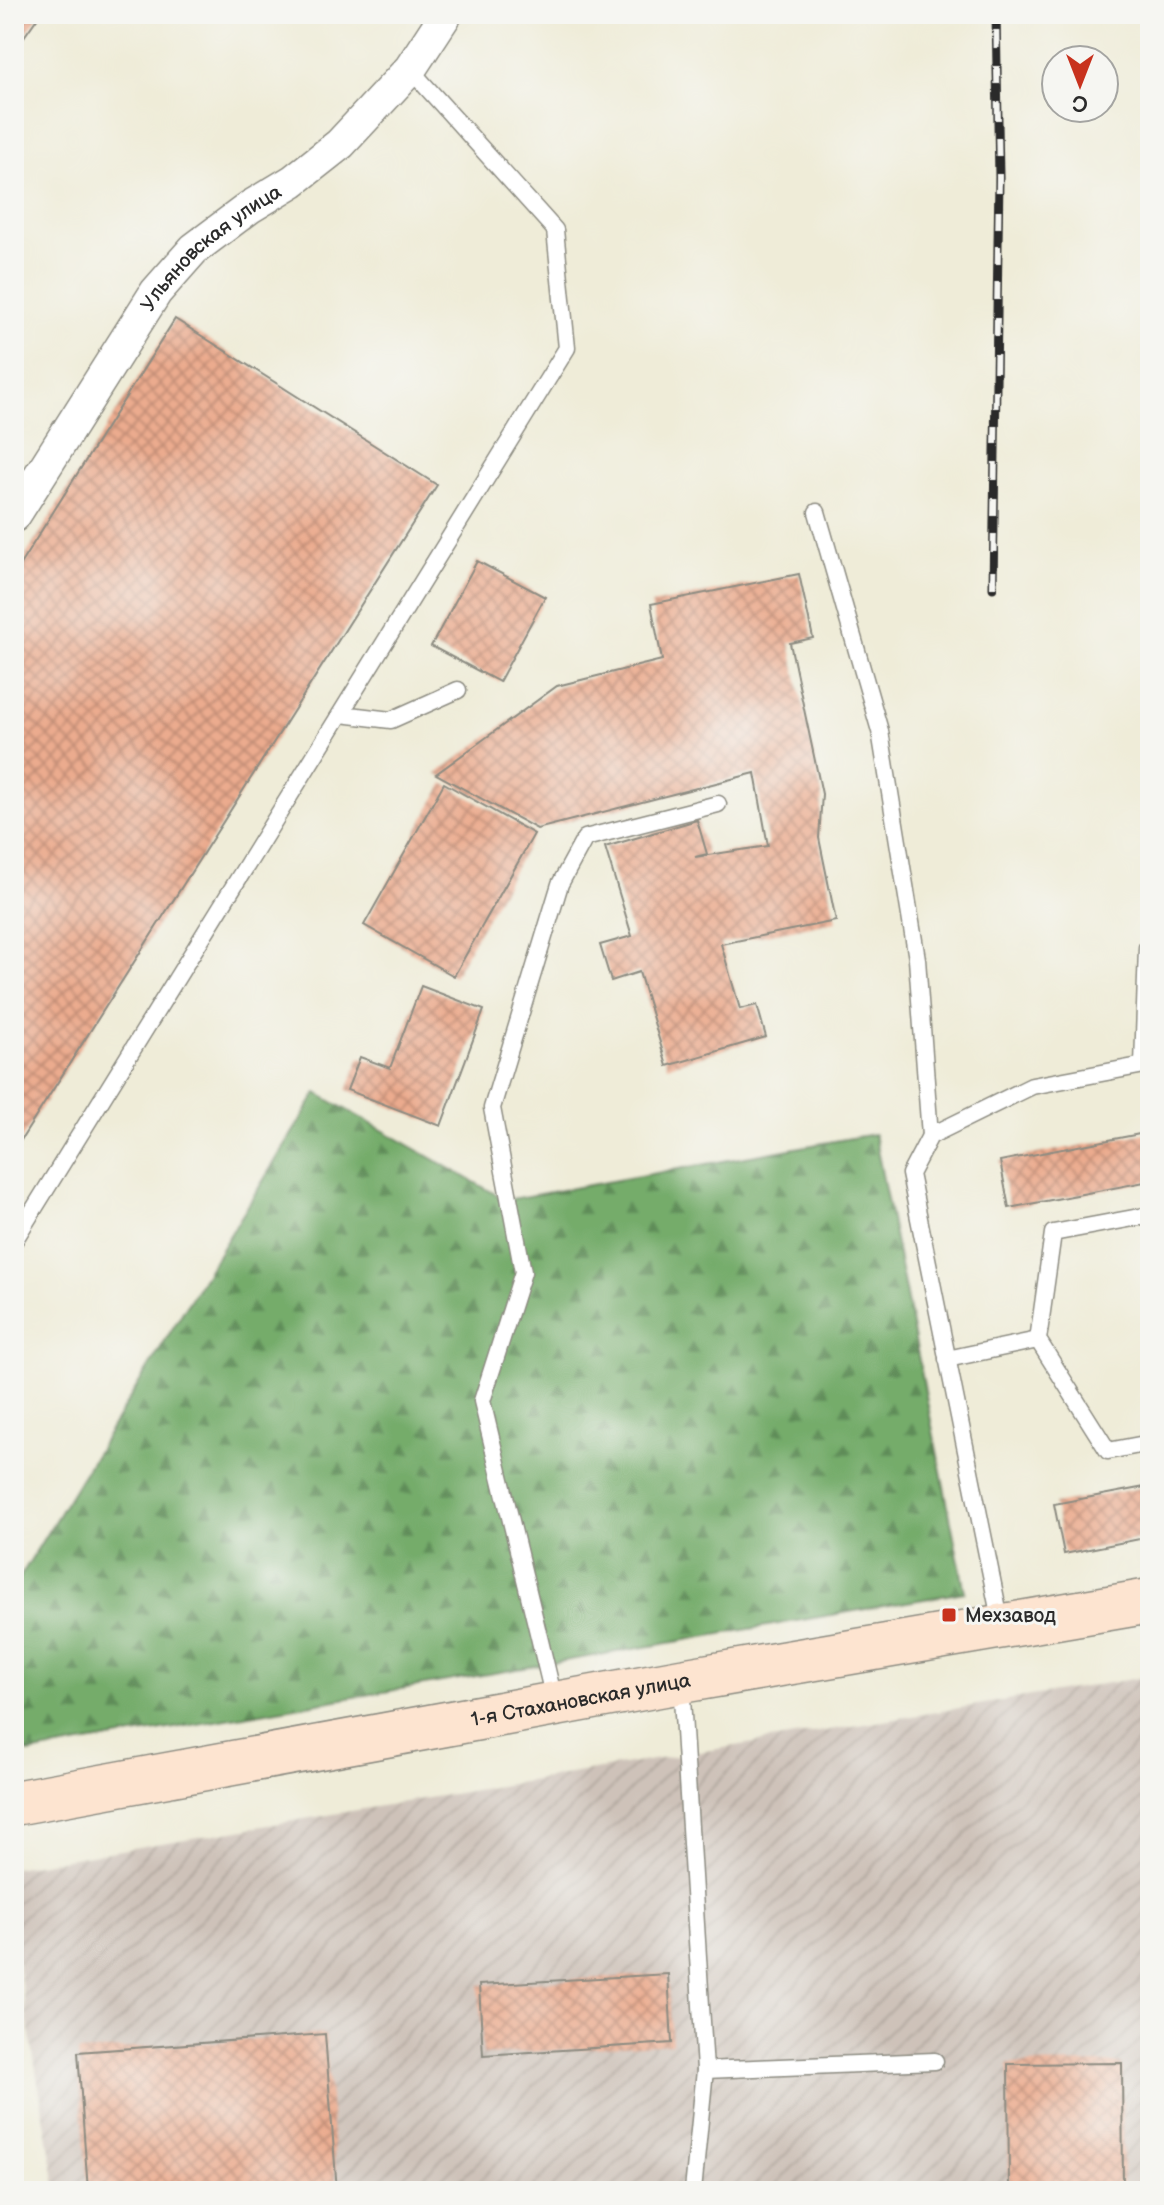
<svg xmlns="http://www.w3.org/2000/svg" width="1164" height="2205" viewBox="0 0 1164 2205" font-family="'Balsamiq Sans',sans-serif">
  <defs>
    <pattern id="industrial-furrows" width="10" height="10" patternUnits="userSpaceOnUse" patternTransform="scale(2)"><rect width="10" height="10" fill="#cec2b9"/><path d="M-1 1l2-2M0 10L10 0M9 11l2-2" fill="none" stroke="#b1a79f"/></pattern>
    <pattern id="forest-firs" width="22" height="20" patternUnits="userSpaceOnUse" patternTransform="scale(2)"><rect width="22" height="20" fill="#74ac6b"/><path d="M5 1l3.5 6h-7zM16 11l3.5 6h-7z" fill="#5f8c58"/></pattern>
    <pattern id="building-cross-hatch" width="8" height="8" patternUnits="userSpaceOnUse" patternTransform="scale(2)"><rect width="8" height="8" fill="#ebab8e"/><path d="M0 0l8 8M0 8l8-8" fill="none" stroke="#bf8b74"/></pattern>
  </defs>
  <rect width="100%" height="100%" fill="#f6f6f2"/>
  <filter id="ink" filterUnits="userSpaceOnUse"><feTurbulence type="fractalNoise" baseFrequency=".0125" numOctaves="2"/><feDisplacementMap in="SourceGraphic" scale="16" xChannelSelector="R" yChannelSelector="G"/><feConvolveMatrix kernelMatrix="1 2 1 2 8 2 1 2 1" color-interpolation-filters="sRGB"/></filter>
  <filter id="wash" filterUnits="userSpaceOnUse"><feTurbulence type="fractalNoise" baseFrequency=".006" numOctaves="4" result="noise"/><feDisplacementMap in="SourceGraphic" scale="32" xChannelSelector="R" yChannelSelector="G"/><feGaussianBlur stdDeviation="1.8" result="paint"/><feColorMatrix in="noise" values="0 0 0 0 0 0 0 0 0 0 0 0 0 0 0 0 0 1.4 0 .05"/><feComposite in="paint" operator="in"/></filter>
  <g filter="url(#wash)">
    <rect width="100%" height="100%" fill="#efecd8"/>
    <path fill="url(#industrial-furrows)" d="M 1150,1676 L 1150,2191 L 57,2191 L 14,1943 L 14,1868 Z"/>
    <path fill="url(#forest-firs)" stroke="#506c4b" stroke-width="2" d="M 317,1093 L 506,1200 L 874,1134 L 965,1592 L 29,1753 L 14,1741 L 14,1587 Z"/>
    <g id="blocks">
      <g fill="url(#building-cross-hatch)">
        <path d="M 14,14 L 40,14 L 14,51 Z"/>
        <path d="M 175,319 L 437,485 L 14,1151 L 14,574 Z"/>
        <path d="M 477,561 L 545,597 L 499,682 L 431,646 Z"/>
        <path d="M 799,574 L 813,638 L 790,643 L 822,794 L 819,838 L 836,921 L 721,944 L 740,1009 L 757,1005 L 766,1037 L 667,1066 L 639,972 L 611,981 L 600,945 L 632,936 L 605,847 L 697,820 L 707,854 L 695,857 L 768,846 L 755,773 L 537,829 L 436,774 L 557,686 L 662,660 L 651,604 Z"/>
        <path d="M 444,783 L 534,834 L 454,976 L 364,925 Z"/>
        <path d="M 421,986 L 484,1010 L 441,1126 L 347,1090 L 360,1057 L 390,1068 Z"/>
        <path d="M 1150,1132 L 1150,1181 L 1009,1208 L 1000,1161 Z"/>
        <path d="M 1150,1486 L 1150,1537 L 1064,1554 L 1054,1504 Z"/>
        <path d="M 668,1974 L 672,2043 L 483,2055 L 479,1985 Z"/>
        <path d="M 325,2034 L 337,2191 L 88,2191 L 78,2052 Z"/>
        <path d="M 1122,2063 L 1123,2191 L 1009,2191 L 1008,2064 Z"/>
      </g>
    </g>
  </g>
  <g filter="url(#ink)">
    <use href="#blocks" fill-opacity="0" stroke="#8d8c82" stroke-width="2"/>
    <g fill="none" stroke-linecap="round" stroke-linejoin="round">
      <defs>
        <g id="service">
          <path d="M 817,512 L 880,731 L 917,959 L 930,1136"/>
          <path d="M 341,714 L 391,720 L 458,690"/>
          <path d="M 1143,1065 L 1147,948 L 1150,947"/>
          <path d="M 1150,1215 L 1053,1233 L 1038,1340 L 1108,1451 L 1150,1443"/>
          <path d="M 14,1241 L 567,348 L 555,230 L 410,69"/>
          <path d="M 947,1359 L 1038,1340"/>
          <path d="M 1001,1624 L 910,1174 L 930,1136 L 1032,1086 L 1150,1064"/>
          <path d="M 681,1682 L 705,2070 L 693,2191"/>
          <path d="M 555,1703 L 482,1401 L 523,1272 L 492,1108 L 560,884 L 585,838 L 718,804"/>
          <path d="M 705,2070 L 935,2061"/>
        </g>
        <g id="minor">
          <path id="s1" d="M 14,516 L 156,292 L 194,249 L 250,207 L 293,181 L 340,144 L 410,69 L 446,14"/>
        </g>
        <g id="secondary">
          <path id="s2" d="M 14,1803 L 681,1681 L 1150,1601"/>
        </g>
      </defs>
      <use href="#service" stroke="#8d8c82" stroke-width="19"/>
      <use href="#minor" stroke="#8d8c82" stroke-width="35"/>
      <use href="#secondary" stroke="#8d8c82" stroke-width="47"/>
      <use href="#service" stroke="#fff" stroke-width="16"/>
      <use href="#minor" stroke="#fff" stroke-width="32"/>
      <use href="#secondary" stroke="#fde4d0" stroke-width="44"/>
      <defs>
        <path id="rail" d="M 993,588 L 999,177 L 996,14"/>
      </defs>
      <use href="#rail" stroke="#2b2b2b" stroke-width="9"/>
      <use href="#rail" stroke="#f6f6f2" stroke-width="6" stroke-dasharray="18" stroke-linecap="butt"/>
    </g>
  </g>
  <rect fill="#c8321e" stroke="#f6f6f2" stroke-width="3" x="941" y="1607" width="16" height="16" rx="4"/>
  <g text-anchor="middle" stroke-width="6" stroke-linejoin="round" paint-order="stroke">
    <g font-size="20" fill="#2b2b2b" stroke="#f6f6f2">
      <text dy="7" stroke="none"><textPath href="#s1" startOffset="336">Ульяновская улица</textPath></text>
      <text dy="7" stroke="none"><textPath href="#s2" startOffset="576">1-я Стахановская улица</textPath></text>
    </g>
    <g font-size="20" fill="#2b2b2b" stroke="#f6f6f2" text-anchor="start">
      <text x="965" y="1622">Мехзавод</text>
    </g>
  </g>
  <rect width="1164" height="2205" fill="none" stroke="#f6f6f2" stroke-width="48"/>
  <g transform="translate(1080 84) rotate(180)"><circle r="38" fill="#f6f6f2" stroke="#a5a5a2" stroke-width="2"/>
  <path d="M0-6L14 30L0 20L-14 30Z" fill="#c8321e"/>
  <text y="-12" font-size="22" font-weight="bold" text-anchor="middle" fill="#2b2b2b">С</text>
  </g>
</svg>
